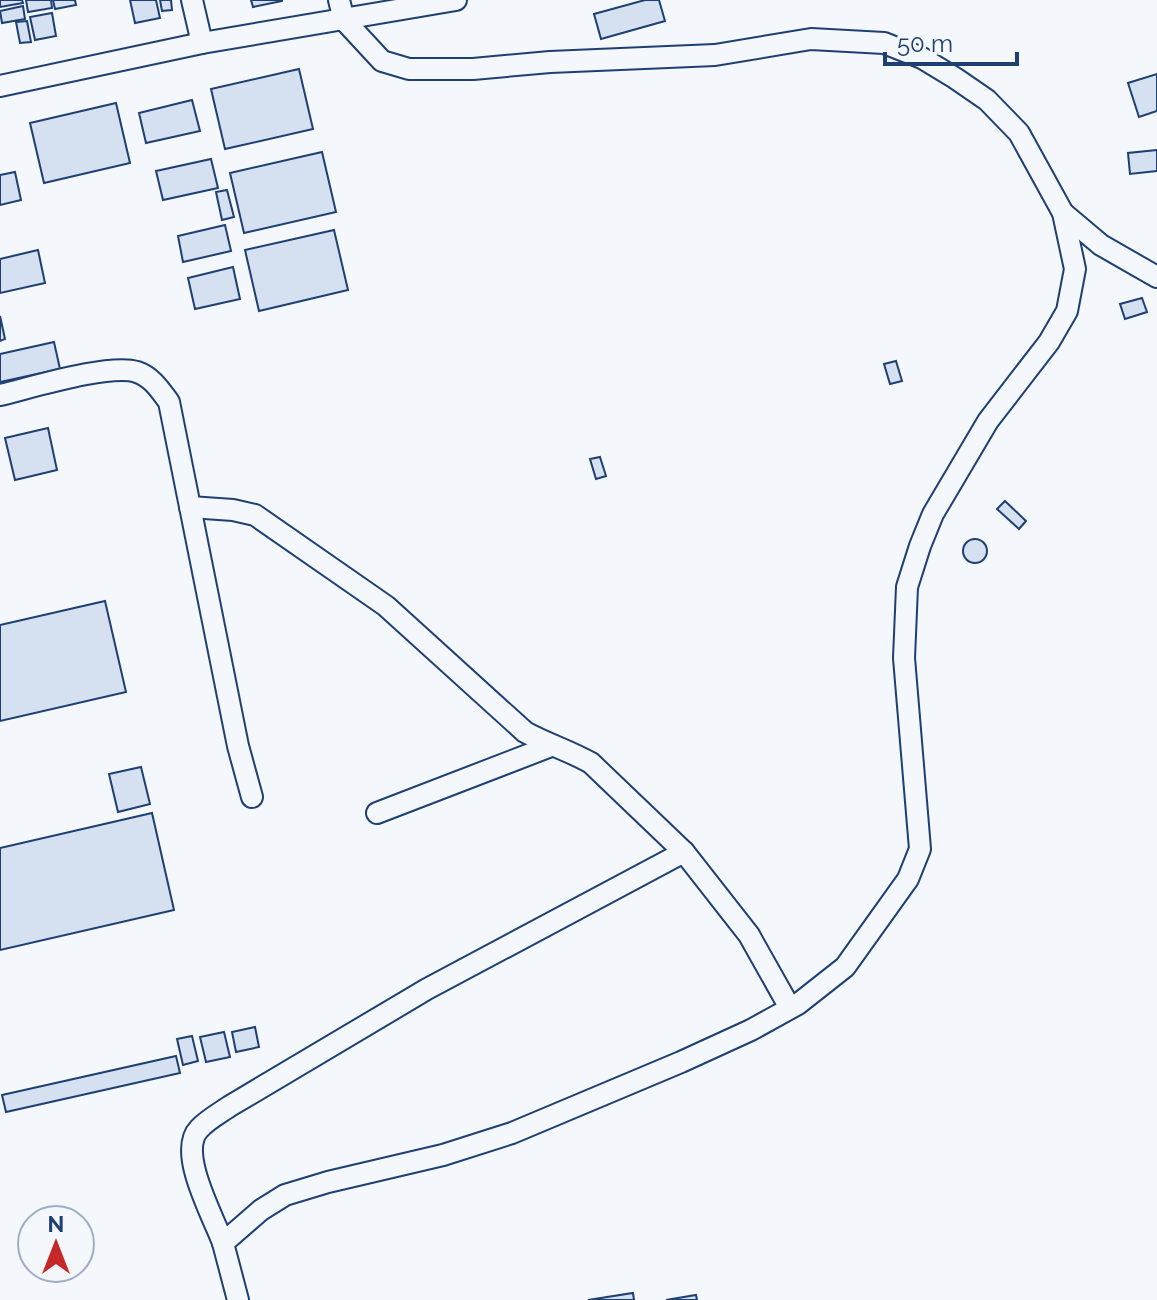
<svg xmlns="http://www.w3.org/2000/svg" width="1157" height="1300" viewBox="0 0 1157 1300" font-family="Raleway,sans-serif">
  <rect width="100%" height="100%" fill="#f4f7fb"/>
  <g fill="#d5e0f0" stroke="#1d3f73" stroke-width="2">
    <path d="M 0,0 L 22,0 L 23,3 L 0,7 Z"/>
    <path d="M 26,0 L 51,0 L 52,8 L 28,12 Z"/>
    <path d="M 53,0 L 75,0 L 76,5 L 55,9 Z"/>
    <path d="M 130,0 L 156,0 L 160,18 L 135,23 Z"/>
    <path d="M 160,0 L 171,0 L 172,10 L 162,11 Z"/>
    <path d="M 251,0 L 282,0 L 282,1 L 253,7 Z"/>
    <path d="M 645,0 L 659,0 L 665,21 L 601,39 L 594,14 Z"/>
    <path d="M 23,6 L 25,19 L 2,23 L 0,11 Z"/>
    <path d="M 52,13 L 56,36 L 35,40 L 30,17 Z"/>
    <path d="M 27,21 L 31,42 L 20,43 L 16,22 Z"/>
    <path d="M 299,69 L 313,129 L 225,149 L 211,89 Z"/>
    <path d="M 1157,74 L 1157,111 L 1139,117 L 1128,83 Z"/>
    <path d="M 192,100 L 200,131 L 146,143 L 139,113 Z"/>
    <path d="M 116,103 L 130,163 L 44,183 L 30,123 Z"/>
    <path d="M 1157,150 L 1157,171 L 1130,174 L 1128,153 Z"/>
    <path d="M 322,152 L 336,212 L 244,233 L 230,173 Z"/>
    <path d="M 211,159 L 218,188 L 163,200 L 156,171 Z"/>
    <path d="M 15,172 L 21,200 L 0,205 L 0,175 Z"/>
    <path d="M 227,190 L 234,217 L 222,220 L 216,192 Z"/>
    <path d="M 225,225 L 231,251 L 183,262 L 178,236 Z"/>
    <path d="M 334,230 L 348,290 L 259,311 L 245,250 Z"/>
    <path d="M 38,250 L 45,283 L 0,293 L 0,259 Z"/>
    <path d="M 233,267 L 240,299 L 195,309 L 188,278 Z"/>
    <path d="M 1142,298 L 1147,312 L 1125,319 L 1120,304 Z"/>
    <path d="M 0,316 L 5,339 L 0,341 Z"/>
    <path d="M 54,342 L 60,369 L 0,382 L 0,354 Z"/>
    <path d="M 896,361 L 902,381 L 890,384 L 884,364 Z"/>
    <path d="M 48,428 L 57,470 L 15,480 L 5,438 Z"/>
    <path d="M 600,457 L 606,476 L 596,479 L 590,459 Z"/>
    <path d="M 1005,501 L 1026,521 L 1019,529 L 997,509 Z"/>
    <circle cx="975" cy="551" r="12"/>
    <path d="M 105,601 L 126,692 L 0,721 L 0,625 Z"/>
    <path d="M 141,767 L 150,804 L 118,812 L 109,774 Z"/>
    <path d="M 152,813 L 174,910 L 0,950 L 0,848 Z"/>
    <path d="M 255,1027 L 259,1047 L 236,1052 L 232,1032 Z"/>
    <path d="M 224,1032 L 230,1057 L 206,1062 L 200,1037 Z"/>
    <path d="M 192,1036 L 198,1061 L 183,1065 L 177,1039 Z"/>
    <path d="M 176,1056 L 180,1073 L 6,1112 L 2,1095 Z"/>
    <path d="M 633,1293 L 634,1300 L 588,1300 Z"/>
    <path d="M 696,1295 L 697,1300 L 666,1300 Z"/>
  </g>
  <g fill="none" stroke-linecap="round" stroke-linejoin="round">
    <defs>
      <g id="minor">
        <path d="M 192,0 L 202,43"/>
        <path d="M 0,86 L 202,43 L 456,0"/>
        <path d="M 1063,213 L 1101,245 L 1157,277"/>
        <path d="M 0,395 C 30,388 110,363 137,372 C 152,377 160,390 169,402 L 238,746 L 252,797"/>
        <path d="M 190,507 L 233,510 L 255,515 L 386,606 L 525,732 C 547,744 570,751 591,763 L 684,852 L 749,935 L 790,1008"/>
        <path d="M 377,813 L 551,746"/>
        <path d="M 223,1243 C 213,1216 177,1152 199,1129 C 207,1120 220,1113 230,1106 L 427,989 L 684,852"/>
        <path d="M 238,1300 L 223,1243 L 261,1210 L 285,1195 L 328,1182 L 443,1155 L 512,1133 L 681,1062 L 751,1030 L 798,1004 L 845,967 L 908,879 L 920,849 L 904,658 L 907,587 L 920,546 L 933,514 L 988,421 L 1049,342 L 1067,311 L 1075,269 L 1063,213 L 1019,133 L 987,100 L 955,78 L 922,58 L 884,43 L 811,39 L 715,55 L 550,62 L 473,69 L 409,69 L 382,61 L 344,20 L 339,0"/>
      </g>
    </defs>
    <use href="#minor" stroke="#1d3f73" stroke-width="24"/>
    <use href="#minor" stroke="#f4f7fb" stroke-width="20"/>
  </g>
  <g transform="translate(56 1244)"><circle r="38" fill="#f4f7fb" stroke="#9eadc5" stroke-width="2"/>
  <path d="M0-6L14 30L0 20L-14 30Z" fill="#c62828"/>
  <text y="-12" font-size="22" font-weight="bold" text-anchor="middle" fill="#1d3f73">N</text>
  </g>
  <path d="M885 52v12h132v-12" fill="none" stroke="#1d3f73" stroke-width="4"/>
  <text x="897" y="52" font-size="24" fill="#1d3f73" stroke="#f4f7fb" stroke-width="6" paint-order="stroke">50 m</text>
</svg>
